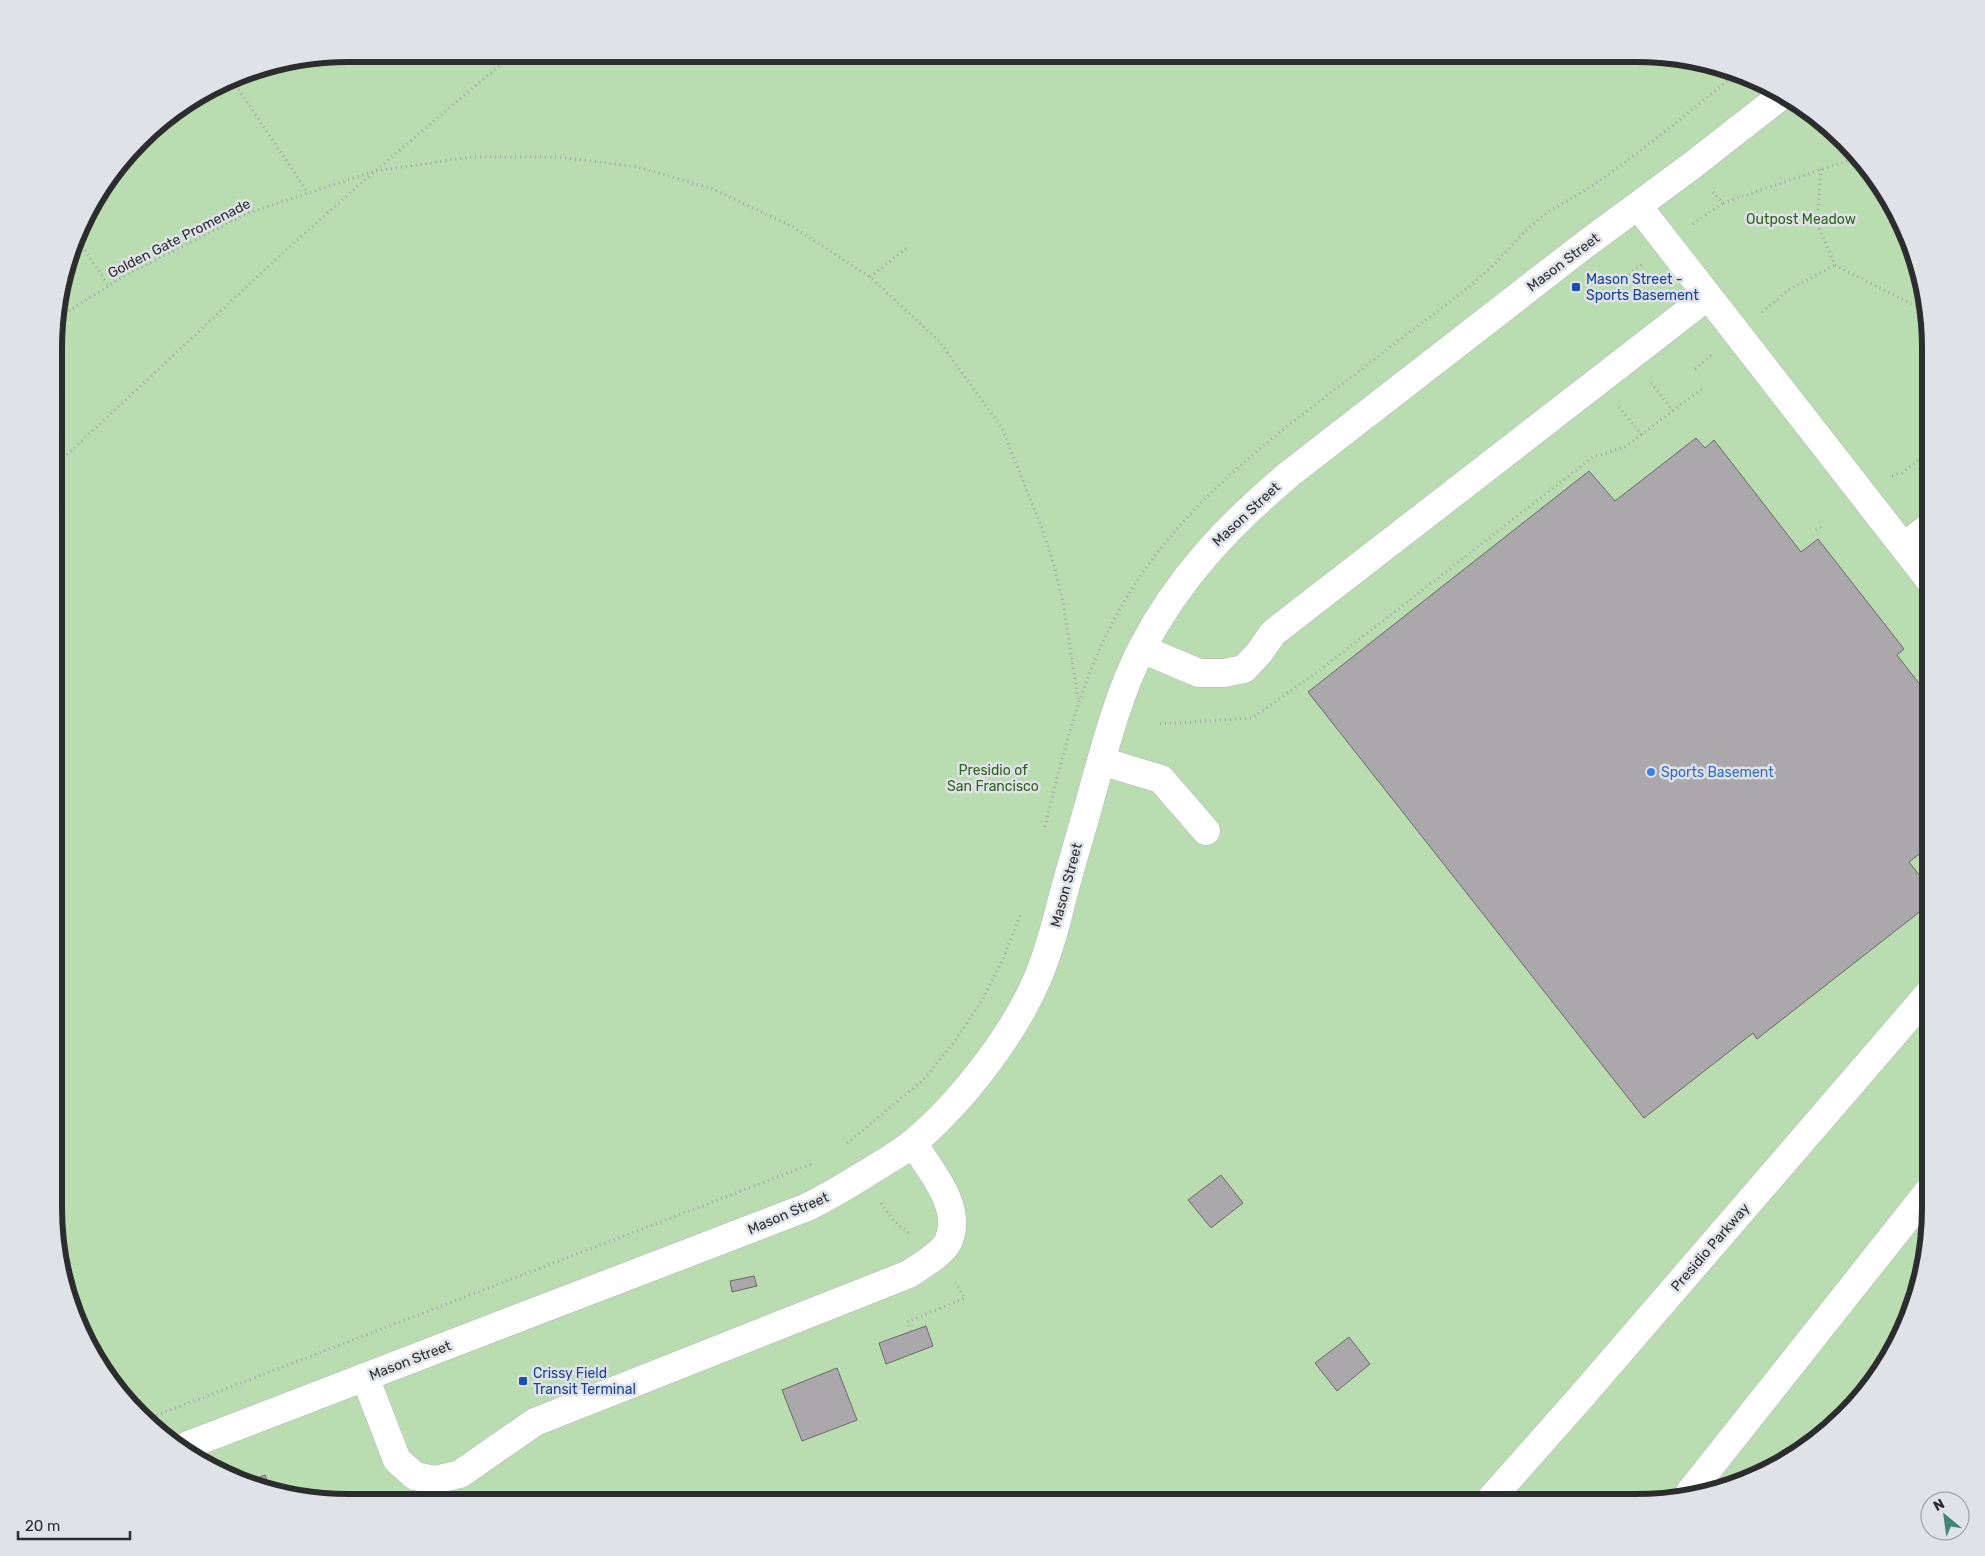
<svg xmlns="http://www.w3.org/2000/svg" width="1985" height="1556" viewBox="0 0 1985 1556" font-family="Rubik,sans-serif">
  <rect width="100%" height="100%" fill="#dfe2e7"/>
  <path fill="#b9ddb0" d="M 349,54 L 1655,54 L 1749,76 L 1831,127 L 1901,219 L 1921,273 L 1931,348 L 1931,1227 L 1909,1320 L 1858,1402 L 1800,1452 L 1749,1480 L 1636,1502 L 330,1502 L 236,1480 L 154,1429 L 84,1338 L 54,1227 L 56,310 L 93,201 L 154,127 L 254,69 Z"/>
  <g fill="#aba8ac" stroke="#6b676b">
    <path d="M 1696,438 L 1705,448 L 1714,440 L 1801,552 L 1818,539 L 1904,649 L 1897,655 L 1931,699 L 1931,845 L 1909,862 L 1931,890 L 1931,903 L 1757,1039 L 1753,1033 L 1644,1118 L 1308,692 L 1589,471 L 1615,501 Z"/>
    <path d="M 1221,1175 L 1243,1203 L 1211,1228 L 1188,1200 Z"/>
    <path d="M 754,1276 L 757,1286 L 732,1292 L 730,1281 Z"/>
    <path d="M 926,1326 L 933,1346 L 886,1364 L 879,1343 Z"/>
    <path d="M 1349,1337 L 1370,1364 L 1337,1391 L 1315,1363 Z"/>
    <path d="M 837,1368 L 857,1420 L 802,1441 L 782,1390 Z"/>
    <path d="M 265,1475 L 270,1488 L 247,1482 Z"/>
  </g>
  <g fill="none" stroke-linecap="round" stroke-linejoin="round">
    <defs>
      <g id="minor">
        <path d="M 1638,206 L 1931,582"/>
        <path d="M 1904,547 L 1931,525"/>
        <path d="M 1142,649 L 1199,673 L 1224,673 L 1244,669 L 1259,653 L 1273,633 L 1708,296"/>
        <path d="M 1101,761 L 1161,779 L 1206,831"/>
        <path d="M 365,1377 L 397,1460 L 415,1476 L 435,1480 L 460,1474 L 535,1422 L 909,1274 C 919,1267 942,1254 948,1242 C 964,1208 930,1170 913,1143"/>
        <path d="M 183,1447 L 805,1208 C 831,1196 855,1180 880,1165 C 891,1158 904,1151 914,1142 C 962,1102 1015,1033 1039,975 C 1050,948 1057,920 1064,892 C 1072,862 1081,833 1089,804 C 1103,754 1118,694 1142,648 C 1179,577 1228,526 1288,475 L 1583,246 L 1690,167 L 1781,96"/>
      </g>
      <g id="highway">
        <path d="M 1690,1492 L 1931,1188"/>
        <path d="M 1488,1502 L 1581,1397 L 1931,991"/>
      </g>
    </defs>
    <use href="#minor" stroke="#b4b6bb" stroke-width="29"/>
    <use href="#highway" stroke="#b4b6bb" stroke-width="29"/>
    <g stroke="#a2a4a8" stroke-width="3" stroke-dasharray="1 4" stroke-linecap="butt">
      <path d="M 233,81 L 308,193"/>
      <path d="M 1821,169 L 1817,224 L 1835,265 L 1913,305 L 1926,306"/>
      <path d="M 1713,192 L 1723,203 L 1855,158"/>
      <path d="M 1693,224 L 1723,203"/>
      <path d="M 79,242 L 109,286"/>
      <path d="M 870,277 L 908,247"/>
      <path d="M 1625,278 L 1642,264"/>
      <path d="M 1762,312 L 1790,289 L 1835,265"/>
      <path d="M 56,319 L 126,275 L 248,213 L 375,171 L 513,54"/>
      <path d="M 1695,369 L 1711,355"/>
      <path d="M 1651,383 L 1673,411"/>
      <path d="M 1619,407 L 1642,435"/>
      <path d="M 56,465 L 287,249 L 375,171 L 471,157 L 559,157 L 638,167 L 713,189 L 793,227 L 870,277 L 939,341 L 1002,428 L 1043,531 L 1054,566 L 1063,602 L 1078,699"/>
      <path d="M 1892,476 L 1902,473 L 1931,450"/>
      <path d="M 1816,530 L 1822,526"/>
      <path d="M 1160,724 L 1252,718 L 1316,673 L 1593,457 L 1625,447 L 1703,388"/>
      <path d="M 1045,827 C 1067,736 1088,651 1143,572 C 1208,479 1304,414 1393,345 C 1424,320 1459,297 1488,270 C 1506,254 1519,235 1537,221 C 1558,203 1586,192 1608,175 C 1652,143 1694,108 1737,73"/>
      <path d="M 847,1143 L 922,1081 L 952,1045 L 981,1002 L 1003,959 L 1021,913"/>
      <path d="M 881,1203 L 895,1222 L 909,1233"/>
      <path d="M 911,1331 L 907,1322 L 965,1298 L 955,1283"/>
      <path d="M 147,1419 L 814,1163"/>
    </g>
    <use href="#minor" stroke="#fff" stroke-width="28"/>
    <use href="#highway" stroke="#fff" stroke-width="28"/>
  </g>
  <g fill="#1a4fb4" stroke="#dfe2e7" stroke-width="2">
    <rect x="1571" y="282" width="10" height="10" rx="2.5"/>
    <rect x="518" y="1376" width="10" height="10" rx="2.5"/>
  </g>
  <circle fill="#3f7fe0" stroke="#dfe2e7" stroke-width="2" cx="1651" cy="772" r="5"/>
  <g text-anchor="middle" stroke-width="5" stroke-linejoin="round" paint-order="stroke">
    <g font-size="14" fill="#2e641d" stroke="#dfe2e7">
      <text x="1801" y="224">Outpost Meadow</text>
      <text x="993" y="775">Presidio of<tspan x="993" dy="16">San Francisco</tspan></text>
    </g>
    <g font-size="14" fill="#2c2d2f" stroke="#dfe2e7">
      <text transform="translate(179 238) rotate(-27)" y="5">Golden Gate Promenade</text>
      <text transform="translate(1563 262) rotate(-37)" y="5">Mason Street</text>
      <text transform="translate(1246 514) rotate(-43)" y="5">Mason Street</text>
      <text transform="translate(1066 885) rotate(-75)" y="5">Mason Street</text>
      <text transform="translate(788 1213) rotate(-23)" y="5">Mason Street</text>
      <text transform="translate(1710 1247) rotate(-49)" y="5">Presidio Parkway</text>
      <text transform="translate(410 1360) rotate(-21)" y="5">Mason Street</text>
    </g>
    <g font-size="14" fill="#164399" stroke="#dfe2e7" text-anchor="start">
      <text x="1586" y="284">Mason Street -<tspan x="1586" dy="16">Sports Basement</tspan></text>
      <text x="533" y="1378">Crissy Field<tspan x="533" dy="16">Transit Terminal</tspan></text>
    </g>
    <g font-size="14" fill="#366cbe" stroke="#dfe2e7" text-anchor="start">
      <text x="1661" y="777">Sports Basement</text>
    </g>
  </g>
  <path d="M0 0H1985V1556H0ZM348 62H1636A286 286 0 0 1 1922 348V1208A286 286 0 0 1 1636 1494H348A286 286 0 0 1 62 1208V348A286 286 0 0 1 348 62Z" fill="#dfe2e7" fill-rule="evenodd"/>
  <path fill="none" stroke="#2c2d2f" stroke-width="6" d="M348 62H1636A286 286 0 0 1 1922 348V1208A286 286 0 0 1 1636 1494H348A286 286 0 0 1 62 1208V348A286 286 0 0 1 348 62Z"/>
  <g transform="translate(1945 1516) rotate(331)"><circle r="24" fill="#dfe2e7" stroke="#979a9d"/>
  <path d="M0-4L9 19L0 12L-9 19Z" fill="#428372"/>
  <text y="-8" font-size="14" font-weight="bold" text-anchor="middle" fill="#2c2d2f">N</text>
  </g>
  <path d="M18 1531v8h112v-8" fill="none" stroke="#2c2d2f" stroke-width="2.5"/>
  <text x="25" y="1531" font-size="15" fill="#2c2d2f" stroke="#dfe2e7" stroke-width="4" paint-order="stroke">20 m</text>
</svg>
